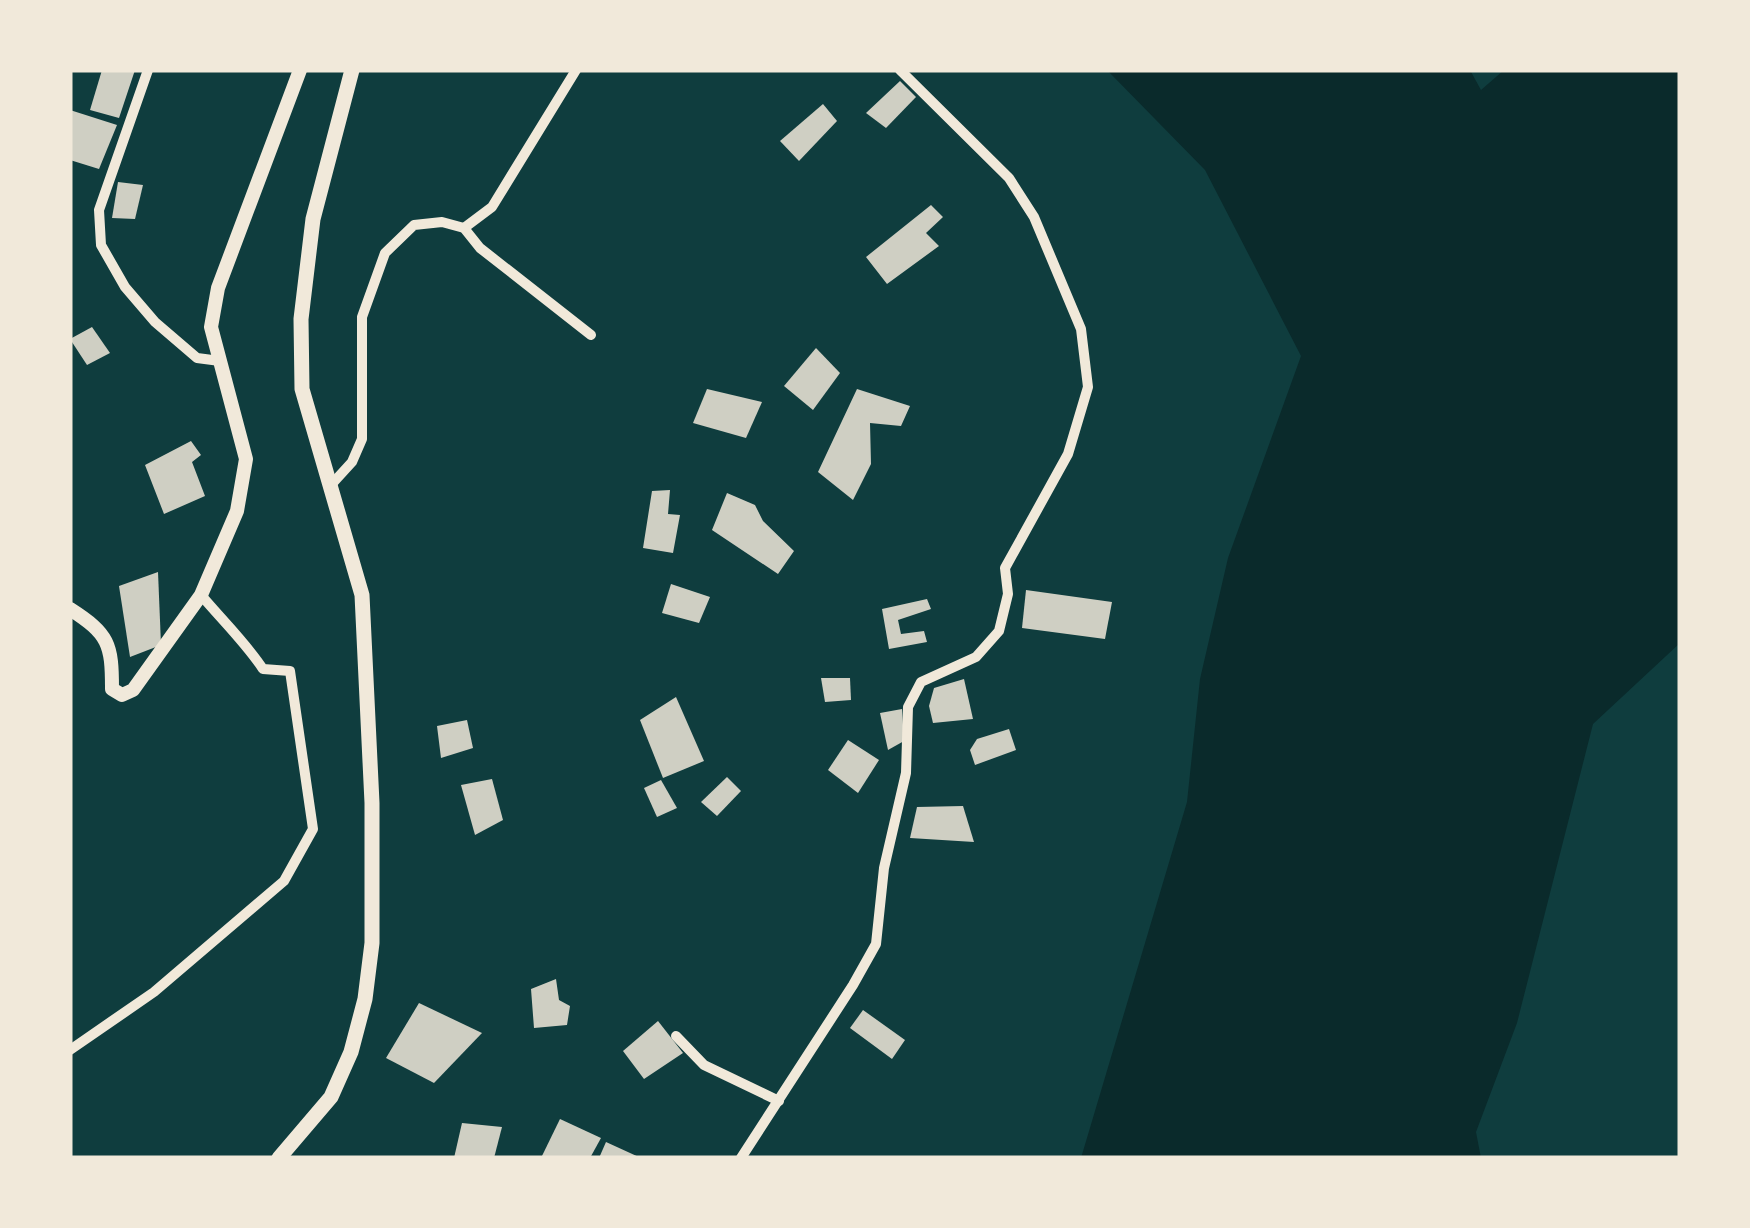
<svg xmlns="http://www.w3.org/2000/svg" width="1750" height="1228" viewBox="0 0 1750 1228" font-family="Arial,sans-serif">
  <rect width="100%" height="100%" fill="#0f3d3e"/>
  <path fill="#0a2a2b" d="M 1107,70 L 1470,70 L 1481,90 L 1504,70 L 1680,70 L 1680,643 L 1593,724 L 1517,1023 L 1476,1132 L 1481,1158 L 1081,1158 L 1187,802 L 1200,679 L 1228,558 L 1301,356 L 1205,170 Z"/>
  <g fill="#cfcfc3">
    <path d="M 102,70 L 135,70 L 119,118 L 90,110 Z"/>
    <path d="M 900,81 L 916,97 L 886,128 L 866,113 Z"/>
    <path d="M 823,104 L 837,121 L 799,161 L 780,141 Z"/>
    <path d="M 70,110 L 117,125 L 99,169 L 70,160 Z"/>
    <path d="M 118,182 L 143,185 L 135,219 L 112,218 Z"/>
    <path d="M 931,205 L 943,217 L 926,233 L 939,246 L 887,284 L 866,257 Z"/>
    <path d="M 92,327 L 110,353 L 87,365 L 70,339 Z"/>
    <path d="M 816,348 L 840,373 L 813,410 L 784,386 Z"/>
    <path d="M 707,389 L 762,402 L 746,438 L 693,423 Z"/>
    <path d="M 857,389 L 910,406 L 901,426 L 870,423 L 871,464 L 853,500 L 818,472 Z"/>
    <path d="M 191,441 L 201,455 L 192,462 L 205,496 L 164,514 L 145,465 Z"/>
    <path d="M 670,490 L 668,514 L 680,515 L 673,553 L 643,548 L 652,491 Z"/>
    <path d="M 727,493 L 755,505 L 763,521 L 794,551 L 778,574 L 712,530 Z"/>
    <path d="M 158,572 L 161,645 L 130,657 L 119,586 Z"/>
    <path d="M 671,584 L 710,597 L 699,623 L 662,613 Z"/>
    <path d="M 1026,590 L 1112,602 L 1105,639 L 1022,628 Z"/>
    <path d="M 927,599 L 931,609 L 898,620 L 901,634 L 924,631 L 927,642 L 889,649 L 882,609 Z"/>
    <path d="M 821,678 L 850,678 L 851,700 L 825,702 Z"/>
    <path d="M 964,679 L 973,719 L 933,723 L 929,706 L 934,688 Z"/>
    <path d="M 676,697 L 704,761 L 663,778 L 640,720 Z"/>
    <path d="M 902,709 L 904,741 L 888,750 L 880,713 Z"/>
    <path d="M 467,720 L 473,748 L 441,758 L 437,726 Z"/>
    <path d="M 1009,729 L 1016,750 L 975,765 L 970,750 L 977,739 Z"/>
    <path d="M 848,740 L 879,760 L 858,793 L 828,770 Z"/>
    <path d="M 727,777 L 741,791 L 717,816 L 701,802 Z"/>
    <path d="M 492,779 L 503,820 L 475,835 L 461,785 Z"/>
    <path d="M 661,780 L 677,808 L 657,817 L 644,788 Z"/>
    <path d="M 963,806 L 974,842 L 910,838 L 917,807 Z"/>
    <path d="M 556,979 L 559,1000 L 570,1006 L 567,1025 L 534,1028 L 531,989 Z"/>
    <path d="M 419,1003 L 482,1033 L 434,1083 L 386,1058 Z"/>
    <path d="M 863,1010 L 905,1040 L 892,1059 L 850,1028 Z"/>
    <path d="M 658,1021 L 683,1053 L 644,1079 L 623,1051 Z"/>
    <path d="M 560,1119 L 601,1138 L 590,1158 L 541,1158 Z"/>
    <path d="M 462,1123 L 502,1127 L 494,1158 L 454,1158 Z"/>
    <path d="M 606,1142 L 641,1158 L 599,1158 Z"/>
  </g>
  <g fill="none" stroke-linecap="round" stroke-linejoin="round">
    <g stroke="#f1e9da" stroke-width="10">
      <path d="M 148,70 L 99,210 L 101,245 L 125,287 L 155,322 L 197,358 L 220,361"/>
      <path d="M 464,228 L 492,207 L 576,70"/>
      <path d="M 331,485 L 352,462 L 362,439 L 362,317 L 385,253 L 414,225 L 442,222 L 464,228 L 480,248 L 591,335"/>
      <path d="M 676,1036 L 704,1065 L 779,1101"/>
      <path d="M 70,1050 L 154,992 L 284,881 L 313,829 L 290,671 L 263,669 C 246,643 222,620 201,595"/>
      <path d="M 741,1158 L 853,985 L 876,944 L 884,868 L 906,773 L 908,707 L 921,682 L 976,657 L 999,631 L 1008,594 L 1005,568 L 1068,454 L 1088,387 L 1081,329 L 1034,217 L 1009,178 L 900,70"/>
    </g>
    <path stroke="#f1e9da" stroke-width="14" d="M 70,609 C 109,634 112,644 112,689 L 122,695 L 133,690 L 201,595 L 237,511 L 246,459 L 211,327 L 218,288 L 300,70"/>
    <path stroke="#f1e9da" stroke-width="15" d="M 279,1158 L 331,1097 L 351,1052 L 365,999 L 372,943 L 372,803 L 362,595 L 302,389 L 301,319 L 313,219 L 352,70"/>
  </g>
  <rect width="1750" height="1228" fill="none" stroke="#f1e9da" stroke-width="145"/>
</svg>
